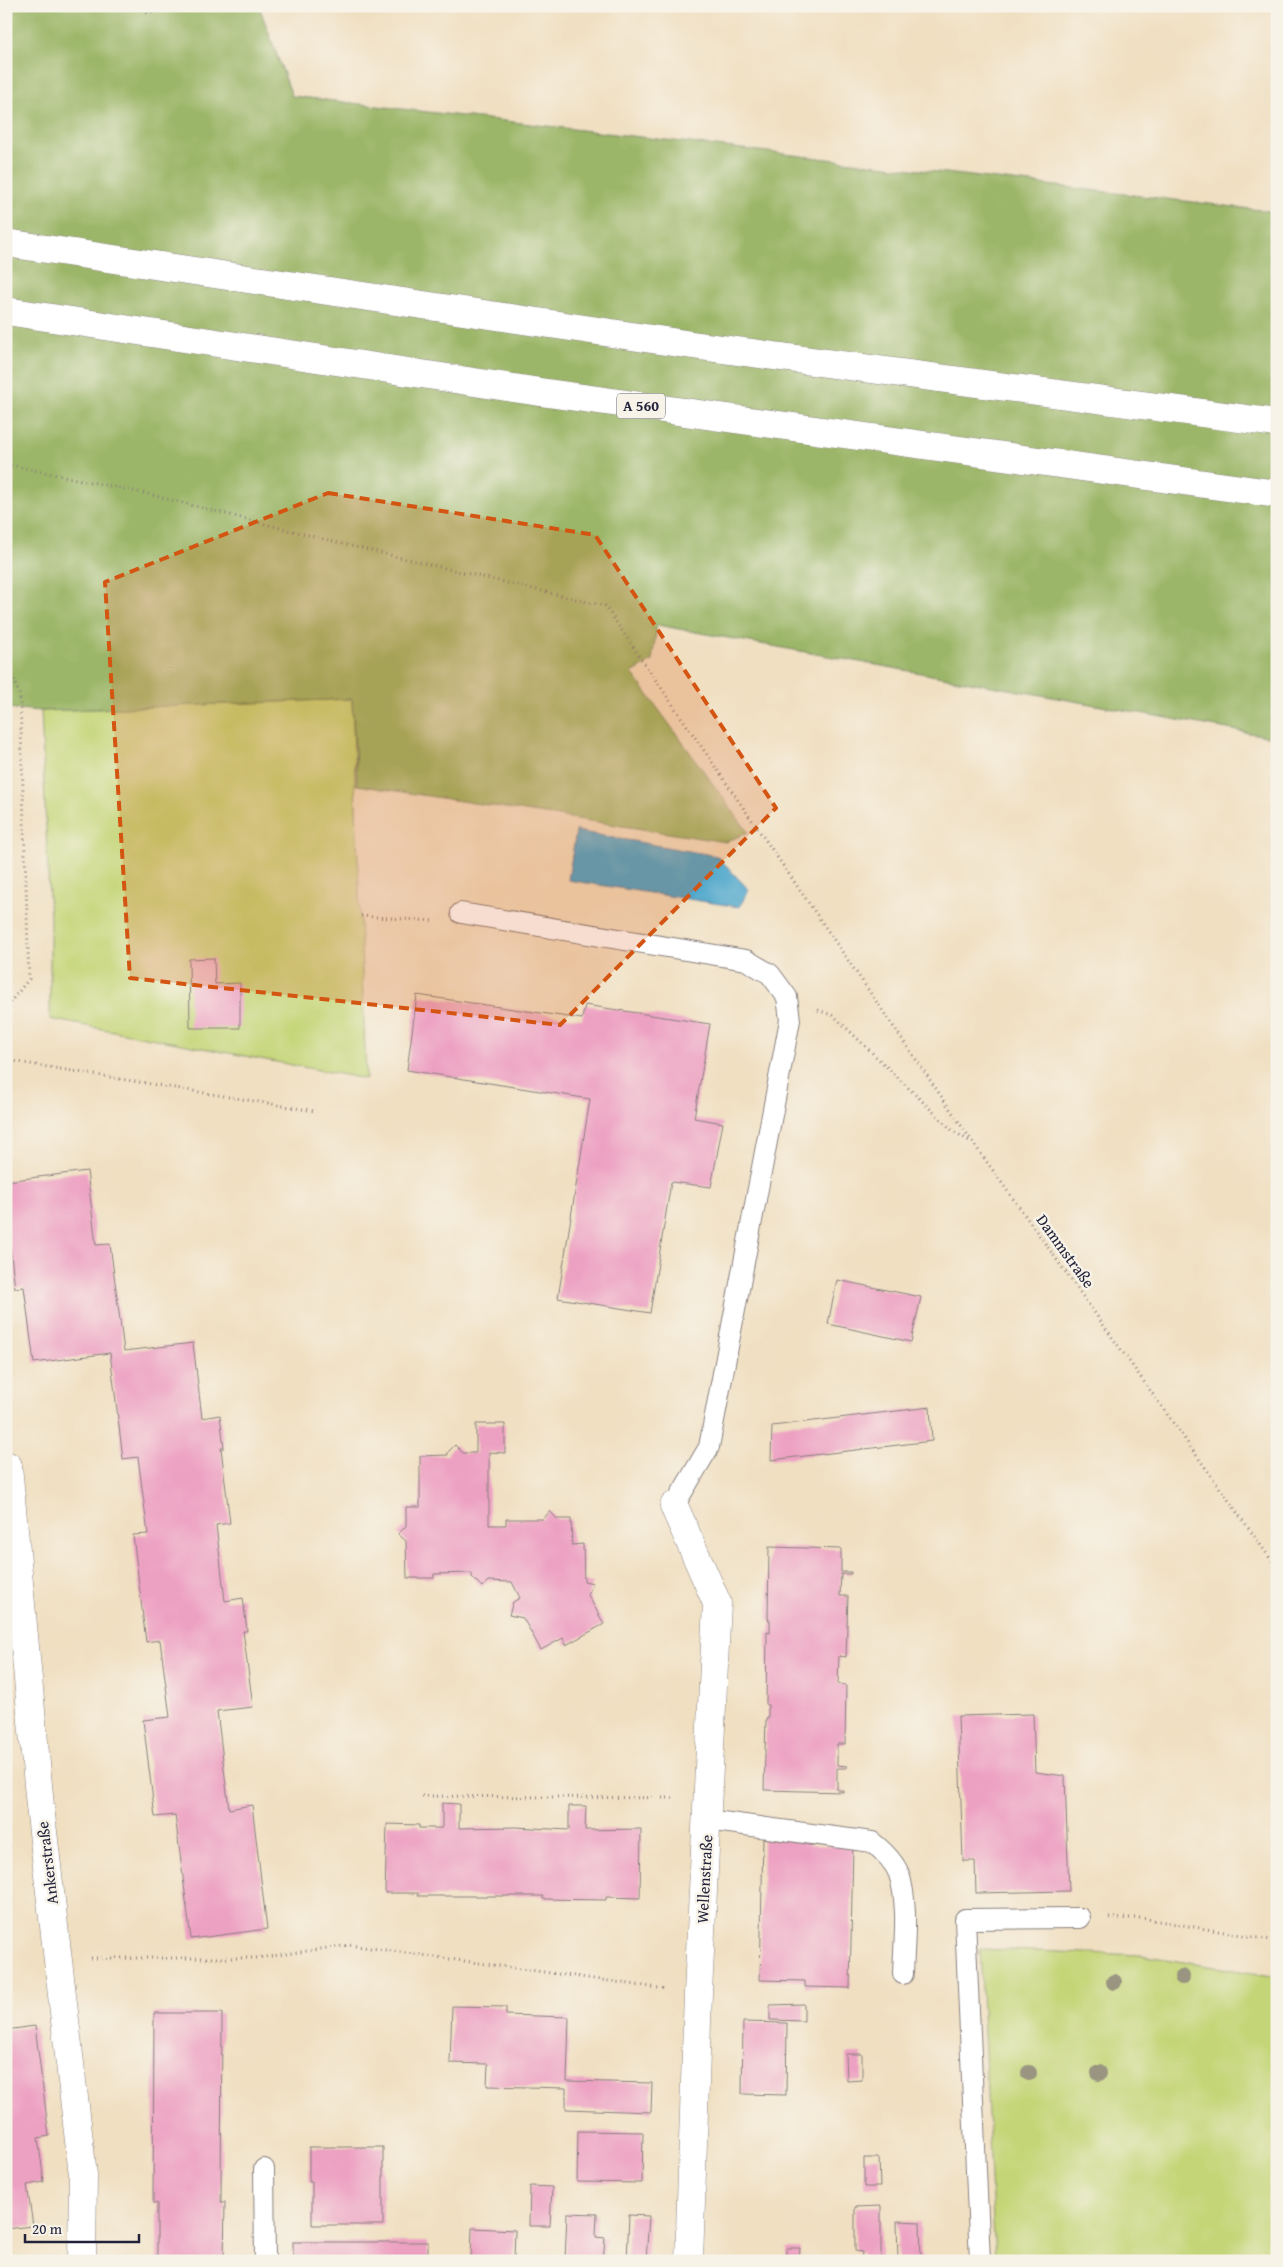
<svg xmlns="http://www.w3.org/2000/svg" width="1283" height="2267" viewBox="0 0 1283 2267" font-family="'Gentium Book Plus',serif">
  <rect width="100%" height="100%" fill="#f7f3e8"/>
  <filter id="ink" filterUnits="userSpaceOnUse"><feTurbulence type="fractalNoise" baseFrequency=".02" numOctaves="2"/><feDisplacementMap in="SourceGraphic" scale="10" xChannelSelector="R" yChannelSelector="G"/><feConvolveMatrix kernelMatrix="1 2 1 2 8 2 1 2 1" color-interpolation-filters="sRGB"/></filter>
  <filter id="wash" filterUnits="userSpaceOnUse"><feTurbulence type="fractalNoise" baseFrequency=".0096" numOctaves="4" result="noise"/><feDisplacementMap in="SourceGraphic" scale="20" xChannelSelector="R" yChannelSelector="G"/><feGaussianBlur stdDeviation="1.12" result="paint"/><feColorMatrix in="noise" values="0 0 0 0 0 0 0 0 0 0 0 0 0 0 0 0 0 1.4 0 .05"/><feComposite in="paint" operator="in"/></filter>
  <g filter="url(#wash)">
    <rect width="100%" height="100%" fill="#f0dfc1"/>
    <g fill="#c4d577" stroke="#737c59">
      <path d="M 352,699 L 366,1079 L 50,1019 L 50,921 L 41,711 Z"/>
      <path d="M 980,1949 L 1140,1955 L 1277,1977 L 1277,2261 L 995,2261 Z"/>
    </g>
    <path fill="#9bb668" stroke="#5e6c52" d="M 6,6 L 259,6 L 292,96 L 1277,212 L 1277,738 L 657,625 L 652,661 L 632,673 L 748,832 L 726,842 L 357,785 L 352,699 L 41,711 L 6,708 Z"/>
    <path fill="#50a7cc" stroke="#396484" d="M 576,831 L 717,856 L 749,890 L 739,907 L 568,880 Z"/>
    <g id="blocks">
      <g fill="#eda1c2">
        <path d="M 214,958 L 215,984 L 240,983 L 240,1028 L 190,1028 L 189,959 Z"/>
        <path d="M 417,995 L 582,1019 L 585,1005 L 710,1024 L 694,1118 L 723,1123 L 711,1187 L 671,1182 L 650,1313 L 558,1298 L 590,1099 L 407,1070 Z"/>
        <path d="M 87,1171 L 96,1245 L 110,1244 L 124,1351 L 193,1343 L 202,1418 L 220,1415 L 224,1448 L 221,1448 L 230,1523 L 216,1525 L 225,1601 L 243,1598 L 247,1631 L 243,1631 L 253,1707 L 217,1711 L 229,1809 L 252,1805 L 267,1929 L 191,1939 L 175,1815 L 155,1817 L 143,1720 L 170,1717 L 160,1640 L 146,1642 L 133,1535 L 148,1534 L 138,1457 L 123,1459 L 110,1353 L 34,1363 L 24,1287 L 15,1288 L 6,1214 L 6,1181 Z"/>
        <path d="M 837,1280 L 921,1297 L 911,1342 L 828,1324 Z"/>
        <path d="M 930,1407 L 932,1441 L 771,1460 L 772,1426 Z"/>
        <path d="M 476,1424 L 505,1424 L 505,1453 L 489,1452 L 489,1525 L 506,1525 L 506,1519 L 543,1519 L 550,1511 L 557,1519 L 571,1519 L 572,1545 L 583,1544 L 584,1581 L 593,1583 L 588,1595 L 604,1624 L 566,1645 L 563,1638 L 541,1650 L 523,1618 L 509,1615 L 513,1602 L 520,1598 L 512,1582 L 488,1581 L 482,1587 L 472,1577 L 472,1573 L 434,1574 L 434,1578 L 407,1578 L 406,1541 L 398,1534 L 406,1526 L 406,1507 L 420,1507 L 420,1456 L 448,1455 L 448,1452 L 455,1445 L 463,1453 L 476,1453 Z"/>
        <path d="M 769,1547 L 841,1549 L 841,1572 L 851,1572 L 851,1574 L 841,1574 L 840,1596 L 848,1596 L 846,1657 L 839,1656 L 838,1684 L 846,1685 L 845,1744 L 837,1744 L 837,1765 L 847,1766 L 847,1768 L 837,1768 L 837,1790 L 843,1790 L 843,1792 L 764,1790 L 766,1718 L 768,1718 L 768,1705 L 766,1705 L 767,1632 L 770,1633 L 770,1620 L 768,1620 Z"/>
        <path d="M 1033,1714 L 1035,1772 L 1065,1776 L 1069,1891 L 976,1893 L 975,1861 L 963,1861 L 958,1716 Z"/>
        <path d="M 442,1803 L 459,1804 L 459,1828 L 515,1827 L 569,1830 L 569,1806 L 586,1806 L 585,1830 L 641,1829 L 640,1898 L 606,1897 L 606,1900 L 543,1899 L 543,1896 L 418,1896 L 418,1893 L 385,1893 L 387,1824 L 419,1825 L 419,1828 L 442,1828 Z"/>
        <path d="M 763,1838 L 808,1839 L 808,1845 L 853,1846 L 850,1988 L 805,1987 L 805,1981 L 760,1980 Z"/>
        <path d="M 804,2004 L 804,2021 L 770,2020 L 770,2005 Z"/>
        <path d="M 452,2006 L 506,2007 L 506,2015 L 569,2017 L 567,2081 L 652,2083 L 651,2112 L 566,2109 L 566,2088 L 487,2086 L 488,2064 L 450,2063 Z"/>
        <path d="M 154,2013 L 222,2013 L 221,2202 L 225,2202 L 224,2261 L 157,2261 L 157,2203 L 153,2203 Z"/>
        <path d="M 743,2022 L 787,2023 L 786,2095 L 742,2094 Z"/>
        <path d="M 35,2026 L 49,2136 L 38,2138 L 44,2182 L 27,2185 L 33,2226 L 6,2229 L 6,2030 Z"/>
        <path d="M 846,2054 L 862,2054 L 862,2080 L 847,2081 Z"/>
        <path d="M 578,2131 L 643,2132 L 642,2183 L 577,2182 Z"/>
        <path d="M 309,2147 L 383,2147 L 383,2225 L 312,2225 L 312,2182 L 309,2182 Z"/>
        <path d="M 864,2158 L 879,2158 L 880,2187 L 864,2187 Z"/>
        <path d="M 530,2186 L 552,2187 L 550,2226 L 529,2226 Z"/>
        <path d="M 881,2206 L 881,2261 L 861,2261 L 862,2252 L 855,2251 L 855,2207 Z"/>
        <path d="M 567,2213 L 597,2214 L 596,2237 L 605,2238 L 603,2261 L 565,2261 Z"/>
        <path d="M 629,2215 L 649,2216 L 646,2261 L 627,2261 Z"/>
        <path d="M 897,2221 L 920,2222 L 921,2261 L 898,2261 Z"/>
        <path d="M 472,2228 L 515,2230 L 514,2261 L 471,2261 Z"/>
        <rect x="293" y="2242" width="135" height="19"/>
        <path d="M 786,2248 L 800,2248 L 799,2261 L 786,2261 Z"/>
        <rect x="821" y="2258" width="28" height="3"/>
      </g>
    </g>
  </g>
  <g filter="url(#ink)">
    <use href="#blocks" fill-opacity="0" stroke="#89807e" stroke-width="1"/>
    <g fill="none" stroke-linecap="round" stroke-linejoin="round">
      <defs>
        <g id="service">
          <path d="M 461,913 L 746,960 L 770,974 L 787,997 L 790,1020 L 709,1447 L 674,1506"/>
          <path d="M 707,1820 L 872,1842 C 882,1850 894,1861 899,1874 C 909,1906 904,1941 903,1974"/>
          <path d="M 264,2169 L 265,2261"/>
          <path d="M 980,2261 L 965,1919 L 1080,1918"/>
        </g>
        <g id="minor">
          <path d="M 8,1466 L 40,1806 L 83,2175 L 82,2261"/>
          <path d="M 674,1506 L 717,1603 L 698,1993 L 689,2261"/>
        </g>
        <g id="motorway">
          <path d="M 6,243 L 692,345 L 1277,423"/>
          <path d="M 6,311 L 540,392 L 1277,494"/>
        </g>
      </defs>
      <use href="#service" stroke="#89807e" stroke-width="22"/>
      <use href="#minor" stroke="#89807e" stroke-width="29"/>
      <use href="#motorway" stroke="#89807e" stroke-width="29"/>
      <g stroke="#89807e" stroke-width="3" stroke-dasharray="1 4" stroke-linecap="butt">
        <path d="M 139,6 L 148,13 L 179,6"/>
        <path d="M 6,464 L 152,495 L 347,545 L 605,606 L 974,1144 L 1277,1568"/>
        <path d="M 6,662 L 9,664 L 20,697 L 29,979 L 6,1007"/>
        <path d="M 361,916 L 433,921"/>
        <path d="M 818,1010 L 834,1016 L 953,1131 L 971,1142"/>
        <path d="M 6,1060 L 314,1111"/>
        <path d="M 422,1796 L 675,1798"/>
        <path d="M 6,1850 L 11,1845"/>
        <path d="M 1109,1918 L 1141,1918 L 1277,1941"/>
        <path d="M 91,1958 L 258,1958 L 349,1945 L 666,1989"/>
      </g>
      <use href="#service" stroke="#fff" stroke-width="20"/>
      <use href="#minor" stroke="#fff" stroke-width="28"/>
      <use href="#motorway" stroke="#fff" stroke-width="28"/>
    </g>
    <g fill="#9a9581">
      <circle cx="1182" cy="1977" r="8"/>
      <circle cx="1114" cy="1982" r="8"/>
      <circle cx="1029" cy="2073" r="8"/>
      <circle cx="1099" cy="2073" r="8"/>
    </g>
  </g>
  <path fill="#d45411" fill-opacity="0.2" stroke="#d45411" stroke-width="4" stroke-dasharray="10 6" stroke-linejoin="round" d="M 328,493 L 595,535 L 776,808 L 560,1025 L 130,978 L 105,582 Z"/>
  <g text-anchor="middle" stroke-width="5" stroke-linejoin="round" paint-order="stroke">
    <rect fill="#f7f3e8" stroke="#62616f" stroke-width="1" x="617" y="393.5" width="48" height="25" rx="4"/>
    <g font-size="15" font-weight="bold" fill="#22223b">
      <text x="641" y="411">A 560</text>
    </g>
    <g font-size="16" fill="#22223b" stroke="#f7f3e8">
      <text transform="translate(1066 1251) rotate(54)" y="6">Dammstraße</text>
      <text transform="translate(47 1863) rotate(-97)" y="6">Ankerstraße</text>
      <text transform="translate(704 1879) rotate(-87)" y="6">Wellenstraße</text>
    </g>
  </g>
  <rect width="1283" height="2267" fill="none" stroke="#f7f3e8" stroke-width="25"/>
  <path d="M25 2234v8h114v-8" fill="none" stroke="#22223b" stroke-width="2.5"/>
  <text x="32" y="2234" font-size="15" fill="#22223b" stroke="#f7f3e8" stroke-width="4" paint-order="stroke">20 m</text>
</svg>
